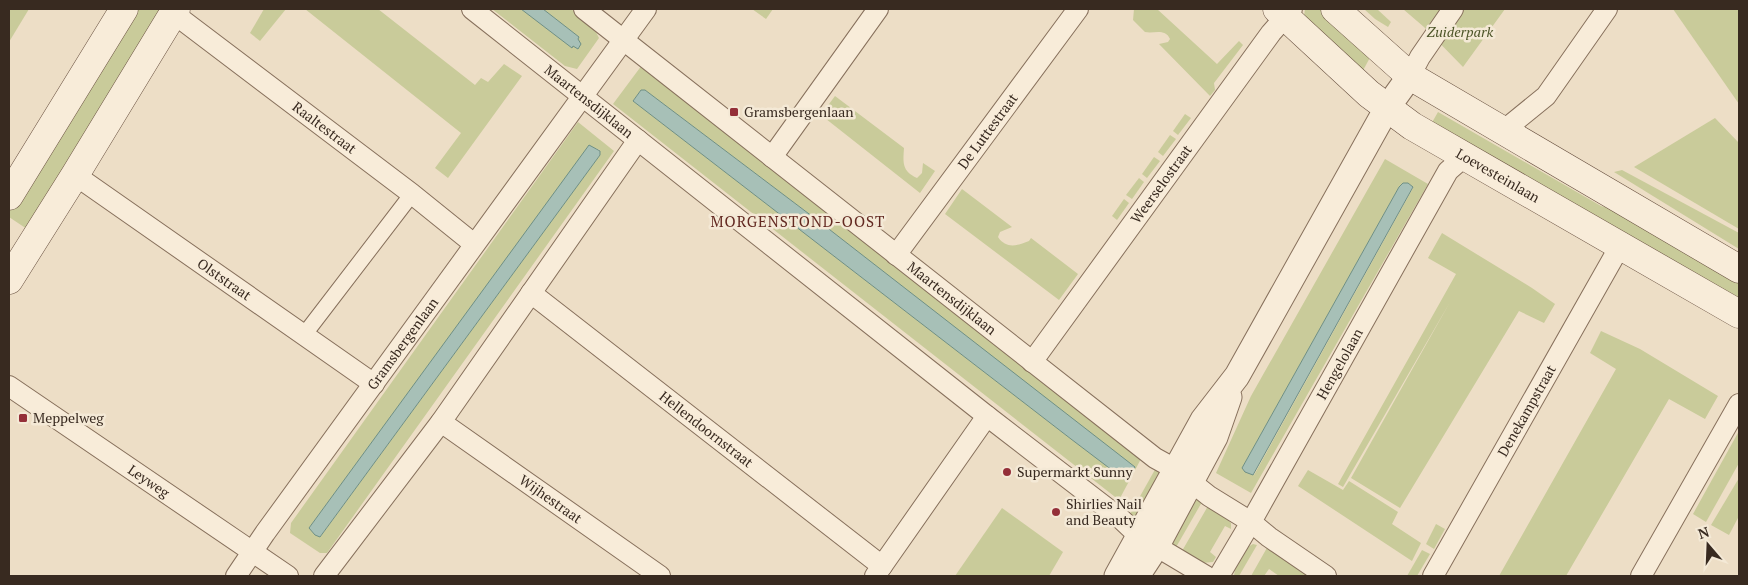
<svg xmlns="http://www.w3.org/2000/svg" width="1748" height="585" viewBox="0 0 1748 585" font-family="'PT Serif',serif">
  <rect width="100%" height="100%" fill="#eddec6"/>
  <g fill="#c9cb9a" fill-rule="evenodd">
    <path d="M 9,9 L 29,9 L 9,42 Z"/>
    <path d="M 131,9 L 166,9 L 30,231 L 9,217 L 9,210 Z"/>
    <path d="M 264,9 L 286,9 L 260,41 L 250,33 Z"/>
    <path d="M 305,9 L 378,9 L 475,85 L 481,78 L 488,82 L 504,64 L 522,76 L 448,178 L 435,168 L 461,133 Z"/>
    <path d="M 492,9 L 521,9 L 571,47 L 579,37 L 543,9 L 571,9 L 593,26 L 599,38 L 577,69 L 565,66 Z"/>
    <path d="M 752,9 L 773,9 L 766,19 Z"/>
    <path d="M 1134,9 L 1157,9 L 1217,64 L 1239,41 L 1243,45 L 1214,83 L 1215,90 L 1210,96 L 1159,44 L 1168,42 L 1170,39 C 1165,28 1154,34 1145,32 L 1133,20 Z"/>
    <path d="M 1305,9 L 1324,9 L 1373,52 L 1360,76 L 1304,16 Z"/>
    <path d="M 1364,9 L 1377,9 L 1391,22 L 1388,27 L 1375,19 Z"/>
    <path d="M 1403,9 L 1505,9 L 1463,67 L 1424,27 Z"/>
    <path d="M 1673,9 L 1739,9 L 1739,104 Z"/>
    <path d="M 642,65 L 1142,457 L 1119,500 L 613,104 ZM 641,90 L 645,90 L 825,226 L 1134,467 L 1131,476 L 1125,479 L 1071,439 L 633,101 Z"/>
    <path d="M 835,96 L 904,148 C 903,163 902,171 917,178 L 922,173 L 923,163 L 935,171 L 920,193 L 821,115 Z"/>
    <path d="M 1438,112 L 1601,206 L 1636,216 L 1739,277 L 1739,305 L 1430,126 Z"/>
    <path d="M 1185,114 L 1191,118 L 1178,135 L 1173,131 Z"/>
    <path d="M 1715,118 L 1739,143 L 1739,229 L 1634,167 Z"/>
    <path d="M 578,122 L 614,151 L 327,553 L 320,553 L 290,533 L 291,523 ZM 589,146 L 600,150 L 600,155 L 321,536 L 315,535 L 309,528 Z"/>
    <path d="M 1170,135 L 1176,139 L 1163,156 L 1158,152 Z"/>
    <path d="M 1154,157 L 1160,161 L 1147,178 L 1142,174 Z"/>
    <path d="M 1385,159 L 1428,184 L 1251,493 L 1216,473 L 1251,396 ZM 1403,183 L 1408,183 L 1413,188 L 1254,475 L 1245,472 L 1242,468 L 1399,187 Z"/>
    <path d="M 1622,170 L 1739,233 L 1739,249 L 1614,172 Z"/>
    <path d="M 1139,178 L 1144,182 L 1132,199 L 1126,195 Z"/>
    <path d="M 962,189 L 1012,227 L 1000,232 L 998,237 C 1006,249 1017,246 1029,241 L 1031,238 L 1078,274 L 1059,300 L 945,214 Z"/>
    <path d="M 1124,199 L 1129,203 L 1117,220 L 1112,216 Z"/>
    <path d="M 1442,233 L 1532,288 L 1555,304 L 1544,323 L 1519,311 L 1400,508 L 1351,478 L 1450,302 L 1343,487 L 1338,484 L 1456,274 L 1428,258 Z"/>
    <path d="M 1601,331 L 1640,349 L 1718,396 L 1705,419 L 1669,399 L 1566,576 L 1499,576 L 1616,369 L 1590,353 Z"/>
    <path d="M 1739,431 L 1739,463 L 1706,522 L 1693,514 Z"/>
    <path d="M 1157,466 L 1163,472 L 1136,520 L 1129,516 Z"/>
    <path d="M 1308,470 L 1343,490 L 1349,481 L 1398,512 L 1392,524 L 1421,543 L 1412,561 L 1298,486 Z"/>
    <path d="M 1739,478 L 1739,516 L 1729,535 L 1711,525 Z"/>
    <path d="M 1196,495 L 1202,502 L 1175,549 L 1169,544 Z"/>
    <path d="M 1208,506 L 1227,519 L 1231,523 L 1231,529 L 1225,526 L 1210,552 L 1216,557 L 1213,562 L 1202,563 L 1182,551 Z"/>
    <path d="M 1002,508 L 1063,552 L 1049,576 L 955,576 Z"/>
    <path d="M 1436,524 L 1445,529 L 1434,549 L 1426,544 Z"/>
    <path d="M 1253,544 L 1257,545 L 1239,576 L 1234,576 C 1235,564 1242,549 1253,544 Z"/>
    <path d="M 1268,546 L 1312,576 L 1279,576 L 1269,569 L 1264,576 L 1251,576 Z"/>
    <path d="M 1422,550 L 1430,554 L 1417,576 L 1407,576 Z"/>
  </g>
  <g fill="#a7c0b7" stroke="#6e8f84">
    <path d="M 521,9 L 543,9 L 579,37 L 578,39 L 581,44 L 578,49 L 573,46 L 572,48 Z"/>
    <path d="M 641,90 L 645,90 L 825,226 L 1135,467 L 1131,476 L 1125,480 L 1071,439 L 633,101 Z"/>
    <path d="M 589,145 L 600,151 L 600,155 L 320,537 L 315,535 L 309,528 Z"/>
    <path d="M 1403,183 L 1408,183 L 1413,187 L 1253,475 L 1245,472 L 1242,468 L 1399,187 Z"/>
  </g>
  <g fill="none" stroke-linecap="round" stroke-linejoin="round">
    <defs>
      <path id="pedestrian" d="M 304,335 L 412,194"/>
      <g id="minor">
        <path id="s1" d="M 472,9 L 987,416 L 1121,519 L 1139,536 L 1206,576"/>
        <path id="s2" d="M 584,9 L 1155,458 L 1175,469 L 1209,496 L 1251,522 L 1269,537 L 1326,576"/>
        <path id="s3" d="M 173,13 L 412,194 L 474,244"/>
        <path d="M 1410,76 L 1420,57 L 1453,9"/>
        <path d="M 1503,131 L 1546,96 L 1607,9"/>
        <path d="M 772,157 L 878,9"/>
        <path id="s4" d="M 75,175 L 374,384"/>
        <path id="s5" d="M 896,255 L 1078,9"/>
        <path id="s6" d="M 531,293 L 882,566"/>
        <path id="s7" d="M 1032,362 L 1271,33 L 1292,9"/>
        <path id="s8" d="M 9,386 L 288,576"/>
        <path id="s9" d="M 441,422 L 660,576"/>
        <path id="s10" d="M 236,576 L 265,533 L 646,9"/>
        <path d="M 324,576 L 441,422 L 638,140"/>
        <path d="M 875,576 L 987,416"/>
        <path id="s11" d="M 1219,576 L 1251,522 L 1448,171 L 1464,157"/>
        <path id="s12" d="M 1433,576 L 1620,246"/>
        <path d="M 1641,576 L 1739,404"/>
      </g>
      <g id="tertiary">
        <path d="M 1117,576 L 1203,420 L 1237,376 L 1363,151 L 1387,108 L 1410,76"/>
        <path d="M 1137,576 L 1156,547 L 1215,437 L 1229,397"/>
      </g>
      <g id="secondary">
        <path id="s13" d="M 1277,9 L 1369,94 L 1412,126 L 1739,314"/>
        <path d="M 1335,9 L 1410,76 L 1739,269"/>
        <path d="M 9,196 L 124,9"/>
        <path d="M 9,280 L 75,175 L 176,9"/>
      </g>
    </defs>
    <use href="#pedestrian" stroke="#87705c" stroke-width="17"/>
    <use href="#minor" stroke="#87705c" stroke-width="22"/>
    <use href="#tertiary" stroke="#87705c" stroke-width="27"/>
    <use href="#secondary" stroke="#695140" stroke-width="29"/>
    <use href="#pedestrian" stroke="#f8ecd9" stroke-width="15"/>
    <use href="#minor" stroke="#f8ecd9" stroke-width="20"/>
    <use href="#tertiary" stroke="#f8ecd9" stroke-width="25"/>
    <use href="#secondary" stroke="#f8ecd9" stroke-width="28"/>
  </g>
  <g fill="#942f38" stroke="#f4e9d6" stroke-width="2">
    <rect x="729" y="107" width="10" height="10" rx="2.5"/>
    <rect x="18" y="413" width="10" height="10" rx="2.5"/>
    <circle cx="1007" cy="472" r="5"/>
    <circle cx="1056" cy="512" r="5"/>
  </g>
  <g text-anchor="middle" stroke-width="5" stroke-linejoin="round" paint-order="stroke">
    <g font-size="14" font-style="italic" fill="#4c5427" stroke="#f4e9d6">
      <text x="1460" y="37">Zuiderpark</text>
    </g>
    <g font-size="14" fill="#382a20" stroke="#f4e9d6">
      <text dy="5" stroke="none"><textPath href="#s1" startOffset="149">Maartensdijklaan</textPath></text>
      <text dy="5" stroke="none"><textPath href="#s3" startOffset="190">Raaltestraat</textPath></text>
      <text dy="5" stroke="none"><textPath href="#s5" startOffset="154">De Luttestraat</textPath></text>
      <text dy="5" stroke="none"><textPath href="#s13" startOffset="278">Loevesteinlaan</textPath></text>
      <text dy="5" stroke="none"><textPath href="#s7" startOffset="220">Weerselostraat</textPath></text>
      <text dy="5" stroke="none"><textPath href="#s4" startOffset="182">Olststraat</textPath></text>
      <text dy="5" stroke="none"><textPath href="#s2" startOffset="468">Maartensdijklaan</textPath></text>
      <text dy="5" stroke="none"><textPath href="#s10" startOffset="286">Gramsbergenlaan</textPath></text>
      <text dy="5" stroke="none"><textPath href="#s11" startOffset="244">Hengelolaan</textPath></text>
      <text dy="5" stroke="none"><textPath href="#s12" startOffset="190">Denekampstraat</textPath></text>
      <text dy="5" stroke="none"><textPath href="#s6" startOffset="222">Hellendoornstraat</textPath></text>
      <text dy="5" stroke="none"><textPath href="#s8" startOffset="169">Leyweg</textPath></text>
      <text dy="5" stroke="none"><textPath href="#s9" startOffset="134">Wijhestraat</textPath></text>
    </g>
    <g font-size="14" fill="#382a20" stroke="#f4e9d6" text-anchor="start">
      <text x="744" y="117">Gramsbergenlaan</text>
      <text x="33" y="423">Meppelweg</text>
      <text x="1017" y="477">Supermarkt Sunny</text>
      <text x="1066" y="509">Shirlies Nail<tspan x="1066" dy="16">and Beauty</tspan></text>
    </g>
    <g font-size="15" letter-spacing="1" fill="#632921" stroke="#f4e9d6">
      <text x="798" y="227">MORGENSTOND-OOST</text>
    </g>
  </g>
  <rect width="1748" height="585" fill="none" stroke="#382a20" stroke-width="20"/>
  <g transform="translate(1708 545) rotate(341)" stroke="#f4e9d6" stroke-width="4" paint-order="stroke">
  <path d="M0-4L9 19L0 12L-9 19Z" fill="#382a20"/>
  <text y="-8" font-size="14" font-weight="bold" text-anchor="middle" fill="#382a20">N</text>
  </g>
</svg>
